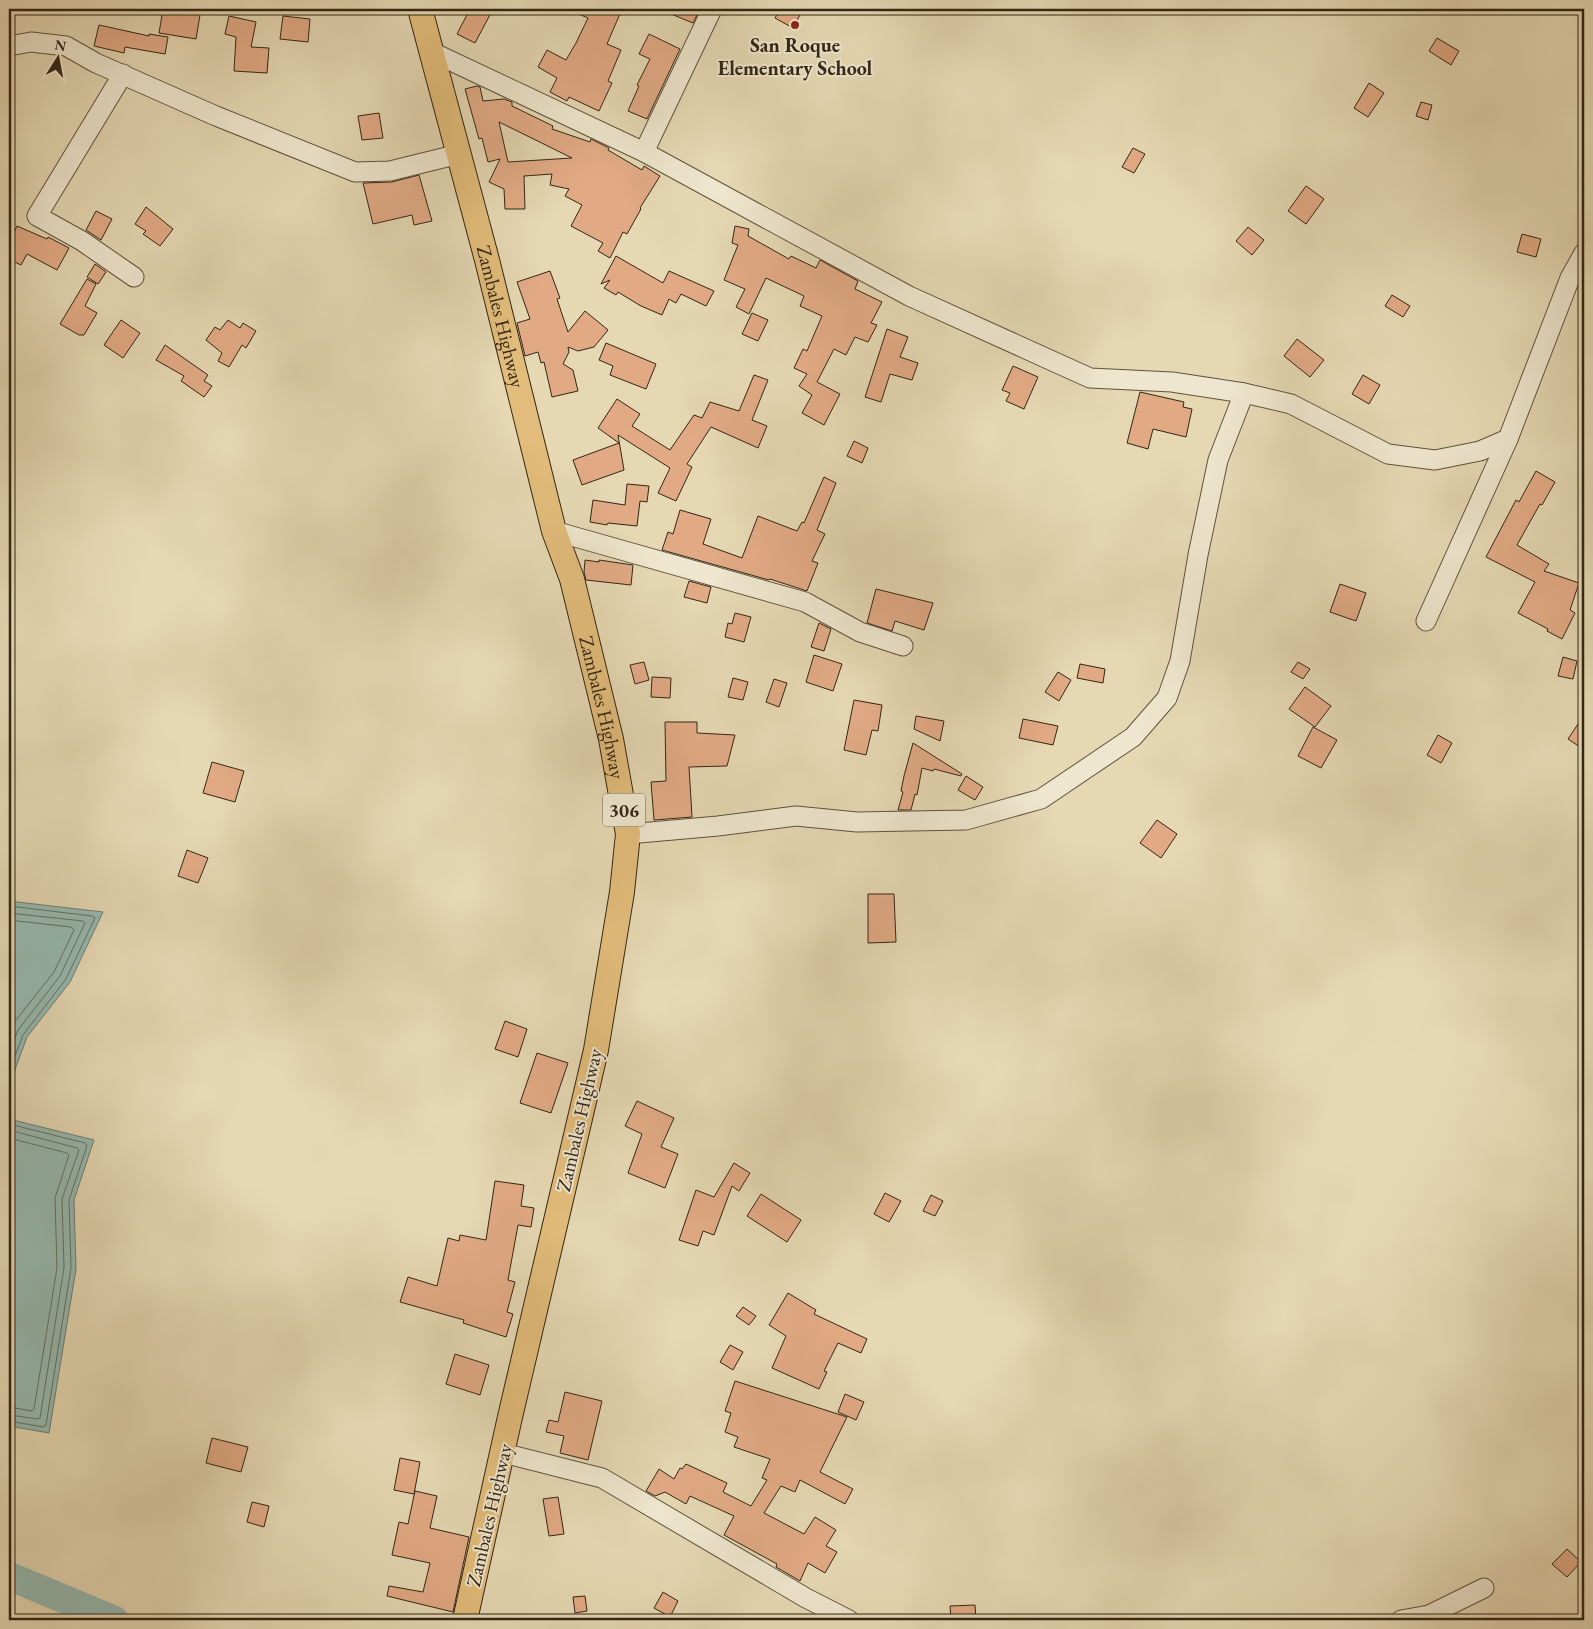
<svg xmlns="http://www.w3.org/2000/svg" width="1593" height="1629" viewBox="0 0 1593 1629" font-family="'EB Garamond',serif">
  <rect width="100%" height="100%" fill="#e5d8b3"/>
  <filter id="stains"><feTurbulence type="fractalNoise" baseFrequency=".004" numOctaves="4"/><feColorMatrix values="0 0 0 0 .2 0 0 0 0 .09 0 0 0 0 .02 0 0 0 .5 -.17"/></filter>
  <radialGradient id="worn" r=".72"><stop offset=".6" stop-color="#630" stop-opacity="0"/><stop offset="1" stop-color="#630" stop-opacity=".3"/></radialGradient>
  <g fill="#96b9b0" stroke="#6e7e72">
    <path d="M 9,901 L 103,912 L 70,982 L 27,1037 L 9,1086 Z"/>
    <path d="M 9,1119 L 94,1140 L 74,1200 L 76,1269 L 49,1433 L 9,1426 Z"/>
  </g>
  <g fill="none" stroke-linecap="round" stroke-linejoin="round">
    <g stroke="#647062" stroke-width="1">
      <path d="M 9,906 L 92,916 L 95,918 L 66,979 L 23,1035 L 9,1072"/>
      <path d="M 9,913 L 83,921 L 85,923 L 60,976 L 18,1030 L 9,1054"/>
      <path d="M 9,920 L 71,927 L 74,930 L 54,972 L 12,1025 L 9,1033"/>
      <path d="M 9,1124 L 85,1143 L 87,1146 L 69,1200 L 71,1268 L 46,1425 L 43,1427 L 9,1421"/>
      <path d="M 9,1130 L 77,1148 L 79,1150 L 62,1199 L 64,1268 L 40,1418 L 38,1419 L 9,1415"/>
      <path d="M 9,1138 L 67,1153 L 69,1155 L 55,1198 L 57,1268 L 34,1409 L 32,1411 L 9,1407"/>
    </g>
    <path stroke="#96b9b0" stroke-width="29" d="M 9,1576 L 114,1620"/>
  </g>
  <g fill="#e1aa85" stroke="#332615" fill-rule="evenodd">
    <path d="M 163,9 L 201,9 L 196,39 L 159,33 Z"/>
    <path d="M 470,9 L 493,9 L 475,43 L 457,34 Z"/>
    <path d="M 567,9 L 622,9 L 607,44 L 621,50 L 608,81 L 612,83 L 599,111 L 569,97 L 567,101 L 550,92 L 557,78 L 538,67 L 547,50 L 566,60 L 576,43 L 588,18 Z"/>
    <path d="M 659,9 L 700,9 L 693,23 Z"/>
    <path d="M 780,9 L 803,9 L 793,28 L 775,18 Z"/>
    <path d="M 229,16 L 256,22 L 251,47 L 269,48 L 267,73 L 234,71 L 236,37 L 225,34 Z"/>
    <path d="M 283,16 L 310,19 L 308,42 L 280,39 Z"/>
    <path d="M 99,25 L 149,36 L 149,34 L 168,37 L 165,54 L 125,47 L 124,53 L 94,46 Z"/>
    <path d="M 649,34 L 680,49 L 647,119 L 628,111 L 639,86 L 637,85 L 650,59 L 639,54 Z"/>
    <path d="M 1437,38 L 1459,51 L 1451,65 L 1429,51 Z"/>
    <path d="M 1369,83 L 1384,93 L 1368,117 L 1354,108 Z"/>
    <path d="M 477,86 L 480,87 L 483,101 L 504,99 L 512,102 L 512,106 L 553,126 L 552,129 L 590,142 L 591,139 L 609,148 L 608,150 L 642,170 L 644,166 L 660,176 L 640,208 L 641,209 L 627,234 L 623,232 L 610,258 L 598,251 L 603,243 L 571,226 L 582,205 L 565,196 L 569,189 L 550,185 L 552,174 L 524,176 L 525,209 L 505,209 L 504,189 L 489,182 L 500,159 L 488,162 L 482,138 L 479,139 L 465,89 ZM 499,122 L 572,158 L 508,162 Z"/>
    <path d="M 1421,102 L 1432,105 L 1428,120 L 1416,116 Z"/>
    <path d="M 379,113 L 383,138 L 362,140 L 358,116 Z"/>
    <path d="M 1133,148 L 1145,154 L 1134,173 L 1122,167 Z"/>
    <path d="M 419,175 L 432,221 L 414,225 L 412,215 L 373,224 L 363,183 L 392,182 Z"/>
    <path d="M 1306,186 L 1324,199 L 1306,224 L 1288,211 Z"/>
    <path d="M 146,207 L 173,229 L 160,246 L 143,234 L 146,231 L 135,224 Z"/>
    <path d="M 96,211 L 112,219 L 101,240 L 86,230 Z"/>
    <path d="M 17,226 L 47,239 L 48,237 L 69,248 L 57,270 L 27,254 L 21,265 L 9,259 L 9,244 Z"/>
    <path d="M 735,226 L 749,229 L 748,236 L 789,259 L 791,256 L 816,268 L 820,260 L 858,281 L 855,289 L 882,302 L 871,323 L 877,325 L 868,342 L 855,337 L 846,355 L 834,349 L 817,382 L 840,394 L 824,425 L 802,413 L 812,395 L 799,386 L 807,374 L 794,368 L 803,349 L 807,351 L 822,316 L 800,306 L 804,296 L 766,278 L 749,314 L 736,307 L 745,289 L 724,280 L 738,245 L 732,243 Z"/>
    <path d="M 1248,227 L 1264,240 L 1252,255 L 1236,241 Z"/>
    <path d="M 1522,234 L 1541,239 L 1536,257 L 1517,252 Z"/>
    <path d="M 616,256 L 663,283 L 669,271 L 714,291 L 706,306 L 681,294 L 676,303 L 669,299 L 662,315 L 641,306 L 618,292 L 616,295 L 604,288 L 610,280 L 601,284 Z"/>
    <path d="M 95,264 L 106,272 L 98,284 L 87,277 Z"/>
    <path d="M 550,271 L 560,298 L 557,299 L 568,332 L 585,311 L 608,330 L 594,347 L 578,351 L 568,347 L 569,352 L 563,364 L 573,370 L 578,391 L 552,397 L 544,362 L 541,363 L 538,352 L 525,356 L 517,323 L 530,319 L 517,282 Z"/>
    <path d="M 87,279 L 96,284 L 85,306 L 97,313 L 84,335 L 79,335 L 60,324 Z"/>
    <path d="M 1392,295 L 1410,306 L 1403,317 L 1385,306 Z"/>
    <path d="M 752,313 L 768,320 L 758,341 L 742,334 Z"/>
    <path d="M 121,320 L 140,333 L 123,358 L 104,345 Z"/>
    <path d="M 228,320 L 240,328 L 243,323 L 256,331 L 246,348 L 242,345 L 229,367 L 218,361 L 222,353 L 206,340 L 215,327 L 220,330 Z"/>
    <path d="M 887,329 L 908,337 L 900,357 L 918,363 L 912,380 L 890,374 L 881,402 L 865,397 Z"/>
    <path d="M 1297,339 L 1324,360 L 1310,377 L 1284,356 Z"/>
    <path d="M 606,343 L 656,364 L 646,389 L 610,375 L 613,366 L 599,360 Z"/>
    <path d="M 165,345 L 208,375 L 204,381 L 212,386 L 204,397 L 181,381 L 184,376 L 156,360 Z"/>
    <path d="M 1013,366 L 1038,377 L 1024,409 L 1006,401 L 1010,393 L 1002,390 Z"/>
    <path d="M 754,375 L 768,380 L 752,420 L 767,426 L 758,448 L 711,427 L 687,464 L 692,467 L 676,501 L 658,493 L 670,468 L 618,435 L 624,470 L 582,485 L 573,460 L 619,443 L 598,428 L 617,399 L 640,414 L 632,426 L 670,450 L 694,415 L 702,418 L 710,402 L 739,411 Z"/>
    <path d="M 1363,375 L 1380,385 L 1369,404 L 1352,394 Z"/>
    <path d="M 1140,392 L 1184,402 L 1183,407 L 1192,409 L 1186,437 L 1153,429 L 1148,449 L 1127,443 Z"/>
    <path d="M 854,441 L 868,448 L 862,463 L 847,456 Z"/>
    <path d="M 1536,471 L 1555,482 L 1542,505 L 1540,504 L 1517,545 L 1549,564 L 1544,571 L 1579,583 L 1570,610 L 1575,613 L 1562,639 L 1547,631 L 1548,629 L 1518,613 L 1535,582 L 1486,557 L 1516,500 L 1519,502 Z"/>
    <path d="M 824,477 L 836,483 L 817,530 L 825,534 L 812,561 L 818,563 L 807,591 L 770,579 L 769,580 L 662,550 L 668,532 L 673,534 L 680,510 L 711,519 L 703,544 L 742,558 L 758,516 L 797,531 L 802,522 L 804,523 Z"/>
    <path d="M 627,484 L 649,486 L 647,502 L 640,501 L 637,526 L 608,523 L 607,525 L 590,522 L 593,500 L 625,505 Z"/>
    <path d="M 585,560 L 599,562 L 599,560 L 633,565 L 631,585 L 586,580 L 584,572 Z"/>
    <path d="M 689,581 L 711,587 L 707,603 L 684,597 Z"/>
    <path d="M 1340,584 L 1366,593 L 1356,621 L 1330,612 Z"/>
    <path d="M 876,589 L 933,603 L 924,630 L 895,621 L 892,631 L 867,623 Z"/>
    <path d="M 735,613 L 751,617 L 744,642 L 725,637 L 728,623 L 732,624 Z"/>
    <path d="M 819,623 L 831,629 L 824,651 L 811,647 Z"/>
    <path d="M 814,655 L 842,664 L 833,691 L 806,682 Z"/>
    <path d="M 1563,657 L 1577,661 L 1573,679 L 1558,676 Z"/>
    <path d="M 644,662 L 649,680 L 635,684 L 630,665 Z"/>
    <path d="M 1298,662 L 1310,669 L 1303,679 L 1291,672 Z"/>
    <path d="M 1080,664 L 1105,669 L 1103,683 L 1077,678 Z"/>
    <path d="M 1058,672 L 1071,680 L 1059,701 L 1045,692 Z"/>
    <path d="M 652,677 L 671,678 L 670,698 L 651,697 Z"/>
    <path d="M 733,678 L 748,682 L 743,700 L 728,697 Z"/>
    <path d="M 774,679 L 787,683 L 779,707 L 766,702 Z"/>
    <path d="M 1305,687 L 1331,706 L 1315,727 L 1289,709 Z"/>
    <path d="M 854,700 L 882,705 L 878,731 L 872,730 L 866,755 L 844,750 Z"/>
    <path d="M 1584,715 L 1584,740 L 1580,747 L 1568,739 Z"/>
    <path d="M 916,716 L 944,721 L 940,741 L 914,729 Z"/>
    <path d="M 1023,719 L 1058,726 L 1053,745 L 1019,738 Z"/>
    <path d="M 665,722 L 697,722 L 697,733 L 735,735 L 727,766 L 689,767 L 692,817 L 654,820 L 651,782 L 666,781 Z"/>
    <path d="M 1313,727 L 1337,740 L 1321,768 L 1298,756 Z"/>
    <path d="M 1438,735 L 1452,743 L 1441,763 L 1427,755 Z"/>
    <path d="M 913,743 L 962,774 L 961,776 L 934,769 L 933,771 L 922,768 L 917,795 L 915,794 L 911,810 L 898,810 L 903,792 L 901,791 L 904,776 Z"/>
    <path d="M 212,762 L 244,771 L 235,802 L 203,793 Z"/>
    <path d="M 966,776 L 983,787 L 975,800 L 958,790 Z"/>
    <path d="M 1157,820 L 1177,834 L 1161,858 L 1140,843 Z"/>
    <path d="M 187,850 L 208,858 L 198,883 L 178,876 Z"/>
    <path d="M 868,894 L 894,894 L 896,942 L 868,943 Z"/>
    <path d="M 505,1021 L 527,1029 L 518,1057 L 495,1049 Z"/>
    <path d="M 537,1053 L 568,1063 L 551,1113 L 520,1103 Z"/>
    <path d="M 637,1101 L 674,1118 L 661,1147 L 678,1154 L 665,1188 L 628,1173 L 642,1134 L 625,1126 Z"/>
    <path d="M 734,1163 L 750,1173 L 739,1191 L 732,1186 L 714,1235 L 703,1231 L 698,1246 L 679,1240 L 696,1190 L 714,1197 Z"/>
    <path d="M 495,1181 L 524,1185 L 521,1206 L 534,1208 L 531,1227 L 518,1225 L 508,1280 L 515,1282 L 507,1312 L 513,1314 L 506,1337 L 463,1323 L 464,1320 L 400,1302 L 408,1277 L 437,1286 L 448,1238 L 459,1241 L 460,1235 L 486,1240 Z"/>
    <path d="M 885,1193 L 901,1201 L 889,1222 L 874,1214 Z"/>
    <path d="M 761,1194 L 801,1220 L 787,1242 L 747,1216 Z"/>
    <path d="M 931,1195 L 943,1201 L 935,1216 L 923,1211 Z"/>
    <path d="M 788,1293 L 816,1310 L 814,1314 L 867,1339 L 861,1353 L 838,1343 L 824,1371 L 827,1372 L 819,1389 L 772,1368 L 786,1336 L 769,1325 Z"/>
    <path d="M 743,1307 L 756,1316 L 749,1325 L 736,1316 Z"/>
    <path d="M 730,1345 L 743,1352 L 733,1370 L 720,1362 Z"/>
    <path d="M 455,1354 L 489,1365 L 480,1395 L 446,1384 Z"/>
    <path d="M 735,1381 L 847,1417 L 820,1472 L 853,1489 L 845,1504 L 800,1480 L 795,1492 L 781,1486 L 764,1513 L 804,1534 L 815,1517 L 836,1530 L 826,1546 L 837,1552 L 825,1573 L 808,1563 L 800,1581 L 776,1567 L 777,1564 L 724,1535 L 734,1516 L 690,1496 L 686,1504 L 665,1492 L 655,1496 L 646,1491 L 659,1469 L 674,1479 L 680,1468 L 682,1469 L 686,1464 L 727,1483 L 723,1492 L 751,1506 L 767,1480 L 762,1478 L 770,1459 L 734,1447 L 738,1437 L 725,1432 L 731,1413 L 725,1411 Z"/>
    <path d="M 565,1392 L 602,1401 L 588,1460 L 560,1453 L 564,1436 L 546,1432 L 549,1420 L 558,1422 Z"/>
    <path d="M 845,1394 L 864,1402 L 856,1420 L 838,1412 Z"/>
    <path d="M 212,1438 L 248,1447 L 241,1472 L 206,1463 Z"/>
    <path d="M 400,1458 L 420,1462 L 414,1494 L 394,1490 Z"/>
    <path d="M 415,1491 L 437,1496 L 430,1528 L 469,1537 L 453,1612 L 387,1596 L 389,1586 L 423,1592 L 430,1563 L 392,1555 L 399,1522 L 408,1524 Z"/>
    <path d="M 558,1497 L 564,1534 L 549,1536 L 543,1499 Z"/>
    <path d="M 252,1502 L 269,1506 L 264,1527 L 247,1522 Z"/>
    <path d="M 1567,1549 L 1581,1562 L 1567,1577 L 1552,1564 Z"/>
    <path d="M 663,1592 L 678,1601 L 670,1617 L 654,1608 Z"/>
    <path d="M 585,1596 L 587,1611 L 575,1613 L 573,1597 Z"/>
    <path d="M 975,1605 L 976,1620 L 951,1620 L 950,1606 Z"/>
  </g>
  <g fill="none" stroke-linecap="round" stroke-linejoin="round">
    <defs>
      <g id="minor">
        <path d="M 9,46 L 31,42 L 66,46 L 96,63 L 216,116 L 355,172 L 390,171 L 459,154"/>
        <path d="M 432,52 L 644,152 L 909,296 L 1090,378 L 1172,382 L 1244,393 L 1291,404 L 1388,454 L 1435,460 L 1480,451 L 1508,439 L 1570,278 L 1584,253"/>
        <path d="M 123,74 L 37,216 L 82,241 L 134,277"/>
        <path d="M 644,152 L 712,9"/>
        <path d="M 554,531 L 805,602 L 860,632 L 903,646"/>
        <path d="M 1426,621 L 1508,439"/>
        <path d="M 628,834 L 718,826 L 796,816 L 857,822 L 966,820 L 1041,799 L 1133,737 L 1167,698 L 1180,661 L 1198,555 L 1218,460 L 1244,393"/>
        <path d="M 503,1453 L 602,1478 L 806,1598 L 849,1620"/>
        <path d="M 1401,1620 L 1429,1615 L 1484,1588"/>
      </g>
      <g id="major">
        <path id="s1" d="M 420,9 L 487,260 L 554,531 L 572,579 L 611,739 L 628,834 L 622,892 L 596,1050 L 510,1417 L 465,1620"/>
      </g>
    </defs>
    <use href="#minor" stroke="#60523c" stroke-width="21"/>
    <use href="#major" stroke="#332615" stroke-width="26"/>
    <use href="#minor" stroke="#eee6ce" stroke-width="19"/>
    <use href="#major" stroke="#e2bc7a" stroke-width="24"/>
  </g>
  <circle fill="#8f2418" stroke="#eee6ce" stroke-width="2" cx="795" cy="25" r="5"/>
  <g text-anchor="middle" stroke-width="4" stroke-linejoin="round" paint-order="stroke">
    <rect fill="#eee6ce" stroke="#6b604c" stroke-width="1" x="603" y="793.5" width="42" height="33" rx="4"/>
    <g font-size="19" font-weight="bold" fill="#332615">
      <text x="624" y="817">306</text>
    </g>
    <g font-size="20" font-weight="bold" fill="#332615" stroke="#eee6ce">
      <text x="795" y="52">San Roque<tspan x="795" dy="23">Elementary School</tspan></text>
    </g>
    <g font-size="20" fill="#332615" stroke="#eee6ce">
      <text dy="7" stroke="none"><textPath href="#s1" startOffset="318">Zambales Highway</textPath></text>
      <text dy="7" stroke="none"><textPath href="#s1" startOffset="722">Zambales Highway</textPath></text>
      <text transform="translate(579 1120) rotate(-77)" y="7">Zambales Highway</text>
      <text transform="translate(489 1515) rotate(-77)" y="7">Zambales Highway</text>
    </g>
  </g>
  <rect width="1593" height="1629" fill="none" stroke="#e5d8b3" stroke-width="30"/>
  <rect x="10" y="10" width="1573" height="1609" fill="none" stroke="#332615" stroke-width="2.5"/>
  <rect x="15" y="15" width="1563" height="1599" fill="none" stroke="#332615"/>
  <g transform="translate(58 58) rotate(11)" stroke="#eee6ce" stroke-width="4" paint-order="stroke">
  <path d="M0-4L9 19L0 12L-9 19Z" fill="#332615"/>
  <text y="-8" font-size="14" font-weight="bold" text-anchor="middle" fill="#332615">N</text>
  </g>
  <rect width="100%" height="100%" filter="url(#stains)"/>
  <rect width="100%" height="100%" fill="url(#worn)"/>
</svg>
